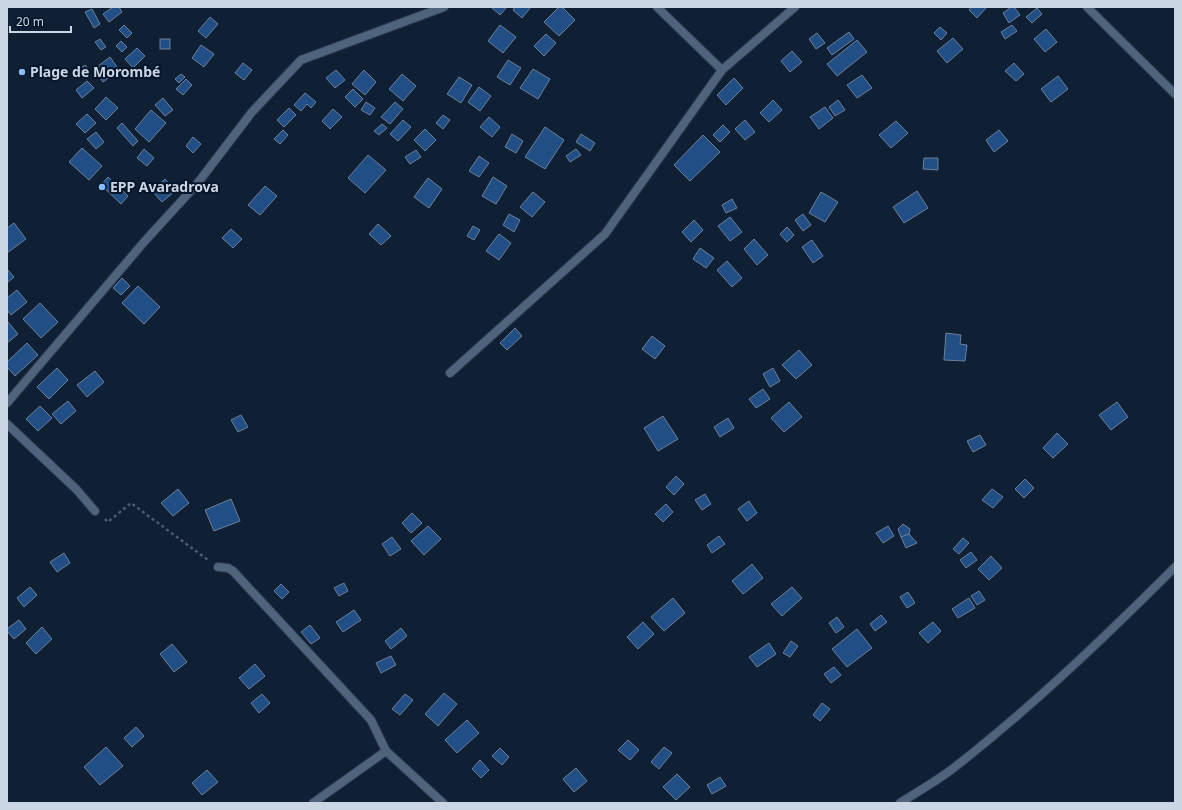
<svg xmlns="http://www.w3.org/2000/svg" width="1182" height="810" viewBox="0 0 1182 810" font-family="'Noto Sans',sans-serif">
  <rect width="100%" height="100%" fill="#0f1f34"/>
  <g fill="#224e86" stroke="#6c8099">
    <path d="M 113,7 L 119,7 L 122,12 L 109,22 L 103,14 Z"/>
    <path d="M 491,7 L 507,7 L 500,15 Z"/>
    <path d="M 515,7 L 531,7 L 522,18 L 513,10 Z"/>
    <path d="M 559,7 L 562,7 L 575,20 L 559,36 L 544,22 Z"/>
    <path d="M 971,7 L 987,7 L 977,18 L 969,10 Z"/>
    <path d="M 1011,7 L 1014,7 L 1020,15 L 1009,23 L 1003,13 Z"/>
    <path d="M 1037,8 L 1042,14 L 1032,23 L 1026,17 Z"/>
    <path d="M 92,9 L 100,24 L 94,28 L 85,12 Z"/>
    <path d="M 210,17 L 218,24 L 206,38 L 198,31 Z"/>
    <path d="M 124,25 L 132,33 L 127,38 L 119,30 Z"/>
    <path d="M 500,25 L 516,37 L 503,53 L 488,41 Z"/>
    <path d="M 1012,25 L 1017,31 L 1005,39 L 1001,32 Z"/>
    <path d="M 940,27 L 947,33 L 941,40 L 934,33 Z"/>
    <path d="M 1046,29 L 1057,42 L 1045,52 L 1034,39 Z"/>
    <path d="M 849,32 L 854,39 L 832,55 L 827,48 Z"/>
    <path d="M 817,33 L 825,43 L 816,49 L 809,39 Z"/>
    <path d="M 546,34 L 556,43 L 544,56 L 534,46 Z"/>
    <path d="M 953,38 L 963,49 L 947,63 L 937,51 Z"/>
    <path d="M 100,39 L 106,47 L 101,50 L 95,42 Z"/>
    <rect x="160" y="39" width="10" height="10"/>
    <path d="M 857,40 L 867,52 L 837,76 L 827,64 Z"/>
    <path d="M 121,41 L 127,47 L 122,52 L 116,46 Z"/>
    <path d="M 201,45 L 214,54 L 204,67 L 192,58 Z"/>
    <path d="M 137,48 L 145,56 L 133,68 L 125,59 Z"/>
    <path d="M 792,51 L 802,62 L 790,72 L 781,61 Z"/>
    <path d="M 110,57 L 119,70 L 103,82 L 94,69 Z"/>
    <path d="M 508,60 L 521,68 L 510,85 L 497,77 Z"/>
    <path d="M 243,63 L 252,70 L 244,80 L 235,73 Z"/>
    <path d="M 1014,63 L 1024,74 L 1016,81 L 1005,71 Z"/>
    <path d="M 85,65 L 89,70 L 82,75 L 78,70 Z"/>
    <path d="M 533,69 L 550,79 L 538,99 L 520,88 Z"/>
    <path d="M 336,70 L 345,80 L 335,88 L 326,78 Z"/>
    <path d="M 364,70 L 376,82 L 365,95 L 352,84 Z"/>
    <path d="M 181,74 L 185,77 L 179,83 L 175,79 Z"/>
    <path d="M 402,74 L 416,86 L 403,101 L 389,89 Z"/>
    <path d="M 862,75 L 872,88 L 857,98 L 847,85 Z"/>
    <path d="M 1058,76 L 1068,89 L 1051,102 L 1041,89 Z"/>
    <path d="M 459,77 L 472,85 L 461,103 L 447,94 Z"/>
    <path d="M 734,78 L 743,88 L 726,105 L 717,95 Z"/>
    <path d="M 186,79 L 192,85 L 183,95 L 176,89 Z"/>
    <path d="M 87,81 L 94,88 L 82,98 L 76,90 Z"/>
    <path d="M 479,87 L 491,96 L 480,111 L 468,102 Z"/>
    <path d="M 353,89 L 363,99 L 355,107 L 345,97 Z"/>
    <path d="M 305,93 L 316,102 L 311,108 L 307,104 L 301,111 L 294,105 Z"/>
    <path d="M 106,97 L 118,108 L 106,120 L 95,109 Z"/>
    <path d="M 163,98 L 173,110 L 165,116 L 155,105 Z"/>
    <path d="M 773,100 L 782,110 L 769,122 L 760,113 Z"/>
    <path d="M 838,100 L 845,110 L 835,116 L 829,107 Z"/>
    <path d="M 366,102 L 375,108 L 370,115 L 361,110 Z"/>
    <path d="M 395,102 L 403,109 L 390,124 L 381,117 Z"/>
    <path d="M 825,107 L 833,118 L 819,129 L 810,117 Z"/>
    <path d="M 289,108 L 296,115 L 284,127 L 277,120 Z"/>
    <path d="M 333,109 L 342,117 L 330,129 L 322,121 Z"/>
    <path d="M 151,110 L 166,123 L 149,142 L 135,129 Z"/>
    <path d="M 87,114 L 96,123 L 85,133 L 76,124 Z"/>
    <path d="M 443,115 L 450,120 L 443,129 L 436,123 Z"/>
    <path d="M 489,117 L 500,127 L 492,137 L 480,127 Z"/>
    <path d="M 403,120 L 411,127 L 398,141 L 390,134 Z"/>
    <path d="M 745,120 L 755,132 L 745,140 L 735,129 Z"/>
    <path d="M 896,121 L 908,133 L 891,148 L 879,135 Z"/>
    <path d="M 122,123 L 138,141 L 133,146 L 117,128 Z"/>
    <path d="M 382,124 L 387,128 L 379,135 L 374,131 Z"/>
    <path d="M 723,125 L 730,132 L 720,142 L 713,135 Z"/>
    <path d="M 545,127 L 564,140 L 545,169 L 525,157 Z"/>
    <path d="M 425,129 L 436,140 L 425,151 L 414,140 Z"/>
    <path d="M 283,130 L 288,135 L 280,144 L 274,139 Z"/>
    <path d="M 999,130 L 1008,141 L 994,152 L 986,140 Z"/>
    <path d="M 96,132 L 104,142 L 96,149 L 87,139 Z"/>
    <path d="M 512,134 L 523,141 L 516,153 L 505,147 Z"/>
    <path d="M 581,134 L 595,143 L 590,151 L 576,142 Z"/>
    <path d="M 703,135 L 720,152 L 690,181 L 674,165 Z"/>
    <path d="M 193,137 L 201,144 L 193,153 L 186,146 Z"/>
    <path d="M 82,148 L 102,166 L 89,180 L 69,162 Z"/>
    <path d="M 144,149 L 154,158 L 147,166 L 137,158 Z"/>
    <path d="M 576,149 L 581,155 L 570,162 L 566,156 Z"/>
    <path d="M 416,150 L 421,157 L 410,164 L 405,157 Z"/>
    <path d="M 368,155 L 386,170 L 365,193 L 348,178 Z"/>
    <path d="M 479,156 L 489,163 L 479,177 L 469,171 Z"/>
    <path d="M 924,158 L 938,158 L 938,170 L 923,169 Z"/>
    <path d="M 108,177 L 128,196 L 121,204 L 101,185 Z"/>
    <path d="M 493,177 L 507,186 L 496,204 L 482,196 Z"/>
    <path d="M 428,178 L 442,189 L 429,208 L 414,197 Z"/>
    <path d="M 165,179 L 175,191 L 162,202 L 152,191 Z"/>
    <path d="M 265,186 L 277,196 L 260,215 L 248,205 Z"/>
    <path d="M 917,191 L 928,208 L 904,223 L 893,207 Z"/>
    <path d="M 533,192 L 545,202 L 532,217 L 520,207 Z"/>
    <path d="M 821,192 L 838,202 L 825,222 L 809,213 Z"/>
    <path d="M 732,199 L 737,208 L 726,213 L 722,205 Z"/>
    <path d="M 509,214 L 520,220 L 514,232 L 503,225 Z"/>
    <path d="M 803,214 L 811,225 L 803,231 L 795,220 Z"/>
    <path d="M 730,217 L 742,232 L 730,241 L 718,226 Z"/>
    <path d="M 694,220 L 703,230 L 691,242 L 682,232 Z"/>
    <path d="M 14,223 L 26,239 L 7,253 L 7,228 Z"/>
    <path d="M 378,224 L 391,236 L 381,245 L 369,234 Z"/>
    <path d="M 473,226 L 480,230 L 474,240 L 467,236 Z"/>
    <path d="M 787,227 L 794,235 L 787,242 L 780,234 Z"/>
    <path d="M 231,229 L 242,239 L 233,248 L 222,238 Z"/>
    <path d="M 499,234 L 511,243 L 499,260 L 486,251 Z"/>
    <path d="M 754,239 L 768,255 L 757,265 L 744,249 Z"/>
    <path d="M 812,240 L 823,256 L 813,263 L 802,247 Z"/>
    <path d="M 700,248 L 714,258 L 706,268 L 693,259 Z"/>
    <path d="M 727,261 L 742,278 L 732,287 L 717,270 Z"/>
    <path d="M 7,269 L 14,277 L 7,283 Z"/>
    <path d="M 122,278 L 130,286 L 121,295 L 113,288 Z"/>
    <path d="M 138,286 L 160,307 L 144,324 L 122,303 Z"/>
    <path d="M 17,290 L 27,302 L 11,315 L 7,310 L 7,298 Z"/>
    <path d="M 40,303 L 58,322 L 41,338 L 23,319 Z"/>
    <path d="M 8,322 L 18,334 L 7,343 L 7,323 Z"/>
    <path d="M 515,328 L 522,336 L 507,350 L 500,343 Z"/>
    <path d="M 946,333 L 961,335 L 960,344 L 967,345 L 965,361 L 944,360 Z"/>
    <path d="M 652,336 L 665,346 L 655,359 L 642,349 Z"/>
    <path d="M 27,343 L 38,355 L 15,376 L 7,367 L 7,362 Z"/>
    <path d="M 799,350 L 812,365 L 796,379 L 782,365 Z"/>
    <path d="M 57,368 L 68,380 L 49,399 L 37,387 Z"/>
    <path d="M 773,368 L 780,381 L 770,387 L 763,374 Z"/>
    <path d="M 95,371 L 104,382 L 87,397 L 77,385 Z"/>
    <path d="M 763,389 L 770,399 L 756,408 L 749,399 Z"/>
    <path d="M 68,401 L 76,411 L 61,424 L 52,414 Z"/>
    <path d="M 789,402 L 802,417 L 784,432 L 771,418 Z"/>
    <path d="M 1117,402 L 1128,417 L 1111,430 L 1099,415 Z"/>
    <path d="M 40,406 L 52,418 L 38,431 L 26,419 Z"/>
    <path d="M 241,415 L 248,427 L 238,432 L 231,420 Z"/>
    <path d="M 663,416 L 678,439 L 658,451 L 644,428 Z"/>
    <path d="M 728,418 L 734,428 L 720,437 L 714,427 Z"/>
    <path d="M 1057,433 L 1068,444 L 1053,458 L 1043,448 Z"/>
    <path d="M 980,435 L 986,445 L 973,452 L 967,441 Z"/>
    <path d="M 676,476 L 684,484 L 674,495 L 666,487 Z"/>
    <path d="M 1025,479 L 1034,488 L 1024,498 L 1015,489 Z"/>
    <path d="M 178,489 L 189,503 L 173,516 L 161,503 Z"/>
    <path d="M 992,489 L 1003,497 L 993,508 L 982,500 Z"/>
    <path d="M 705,494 L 711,504 L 702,510 L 695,500 Z"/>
    <path d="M 231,499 L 240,521 L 214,531 L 205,510 Z"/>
    <path d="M 749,501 L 757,513 L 747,521 L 738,509 Z"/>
    <path d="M 666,504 L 673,512 L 663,522 L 655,514 Z"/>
    <path d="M 412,513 L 422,523 L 411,533 L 402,523 Z"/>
    <path d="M 903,524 L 910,529 L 909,534 L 901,537 L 898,529 Z"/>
    <path d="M 428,526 L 441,539 L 424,555 L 411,541 Z"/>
    <path d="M 888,526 L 894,536 L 883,543 L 876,533 Z"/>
    <path d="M 909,534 L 917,543 L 906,548 L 901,537 Z"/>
    <path d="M 719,536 L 725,544 L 712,553 L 707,545 Z"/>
    <path d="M 392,537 L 401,549 L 390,556 L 382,544 Z"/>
    <path d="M 963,538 L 969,543 L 959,554 L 953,549 Z"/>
    <path d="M 971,552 L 977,560 L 966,568 L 960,560 Z"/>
    <path d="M 64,553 L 70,563 L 57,572 L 50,562 Z"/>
    <path d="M 991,556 L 1002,568 L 989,580 L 978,569 Z"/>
    <path d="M 752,564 L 763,578 L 743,594 L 732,581 Z"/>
    <path d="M 344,583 L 348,591 L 339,596 L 334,588 Z"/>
    <path d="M 281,584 L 289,592 L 282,599 L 274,591 Z"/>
    <path d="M 30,587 L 37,595 L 24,607 L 17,598 Z"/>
    <path d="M 792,587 L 802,598 L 782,616 L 771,604 Z"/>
    <path d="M 979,591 L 985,600 L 977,605 L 971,596 Z"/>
    <path d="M 908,592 L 915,603 L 907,608 L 900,597 Z"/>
    <path d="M 673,598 L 685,613 L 664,631 L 651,617 Z"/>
    <path d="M 969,598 L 975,608 L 958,618 L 952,609 Z"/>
    <path d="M 354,610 L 361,620 L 343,632 L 336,622 Z"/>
    <path d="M 881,615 L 887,622 L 875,631 L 870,624 Z"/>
    <path d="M 837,617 L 844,627 L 836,633 L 829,623 Z"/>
    <path d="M 19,620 L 26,629 L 14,639 L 7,631 L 7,629 Z"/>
    <path d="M 643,622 L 654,634 L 638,649 L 627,637 Z"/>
    <path d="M 933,622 L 941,631 L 928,643 L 919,633 Z"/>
    <path d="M 310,625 L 320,638 L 311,644 L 301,632 Z"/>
    <path d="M 42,627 L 52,639 L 36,654 L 26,643 Z"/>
    <path d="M 401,628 L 407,636 L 391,649 L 385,641 Z"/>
    <path d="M 857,629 L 872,648 L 847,667 L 832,649 Z"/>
    <path d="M 791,641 L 798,646 L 790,657 L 783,653 Z"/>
    <path d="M 769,643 L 776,654 L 757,667 L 749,657 Z"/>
    <path d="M 172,644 L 187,662 L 174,672 L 160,654 Z"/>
    <path d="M 391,656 L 396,665 L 381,673 L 376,663 Z"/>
    <path d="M 255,664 L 265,676 L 249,689 L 239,678 Z"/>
    <path d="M 834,667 L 841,675 L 831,683 L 824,674 Z"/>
    <path d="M 444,693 L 457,704 L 438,726 L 425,714 Z"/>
    <path d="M 262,694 L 270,703 L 259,713 L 251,703 Z"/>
    <path d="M 405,694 L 413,700 L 400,715 L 392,709 Z"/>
    <path d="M 822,703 L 830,709 L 820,721 L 813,715 Z"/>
    <path d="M 467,720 L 479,733 L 457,753 L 445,740 Z"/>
    <path d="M 136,727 L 144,736 L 132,747 L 124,738 Z"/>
    <path d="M 628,740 L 639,750 L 630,760 L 618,750 Z"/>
    <path d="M 106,747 L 123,766 L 100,785 L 84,767 Z"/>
    <path d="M 664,747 L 672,753 L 659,769 L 651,762 Z"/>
    <path d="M 500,748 L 509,757 L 502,765 L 492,756 Z"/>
    <path d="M 480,760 L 489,770 L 481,778 L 472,769 Z"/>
    <path d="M 576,768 L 587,781 L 574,792 L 563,779 Z"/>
    <path d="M 207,770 L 218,782 L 202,795 L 192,783 Z"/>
    <path d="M 677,774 L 690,787 L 676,800 L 663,787 Z"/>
    <path d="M 720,777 L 726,786 L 712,794 L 707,785 Z"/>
  </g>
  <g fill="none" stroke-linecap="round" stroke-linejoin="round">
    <defs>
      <g id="minor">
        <path d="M 657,7 L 722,70"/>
        <path d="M 1087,7 L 1175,94"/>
        <path d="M 450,373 L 605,234 L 722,70 L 795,7"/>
        <path d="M 7,403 L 144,242 L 197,184 L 252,112 L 301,60 L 444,7"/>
        <path d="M 7,424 L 76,489 L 95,511"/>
        <path d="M 218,567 L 228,568 L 233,571 L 371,720 L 386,751 L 443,803"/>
        <path d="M 313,803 L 386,751"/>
        <path d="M 900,803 C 917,792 935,782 951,770 C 1031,708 1104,638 1175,567"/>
      </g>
    </defs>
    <use href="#minor" stroke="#29394d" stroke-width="10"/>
    <path stroke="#4c5b6d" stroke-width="2.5" stroke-dasharray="3 3" stroke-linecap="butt" d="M 105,519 L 108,522 L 131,503 L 208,560"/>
    <use href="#minor" stroke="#50637d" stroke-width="8"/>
  </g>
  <g fill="#89bafc" stroke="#061529" stroke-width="1.5">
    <circle cx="22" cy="72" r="4"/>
    <circle cx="102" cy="187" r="4"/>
  </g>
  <g text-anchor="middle" stroke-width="4" stroke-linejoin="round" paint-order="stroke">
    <g font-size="14" font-weight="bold" fill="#cbd6e4" stroke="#061529" text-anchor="start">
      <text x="30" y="77">Plage de Morombé</text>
      <text x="110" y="192">EPP Avaradrova</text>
    </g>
  </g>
  <rect width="1182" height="810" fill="none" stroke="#cbd6e4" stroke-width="16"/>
  <path d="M10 26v6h61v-6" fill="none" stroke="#cbd6e4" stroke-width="2"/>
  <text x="16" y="26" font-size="12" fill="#cbd6e4" stroke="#061529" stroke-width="3" paint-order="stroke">20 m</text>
</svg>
